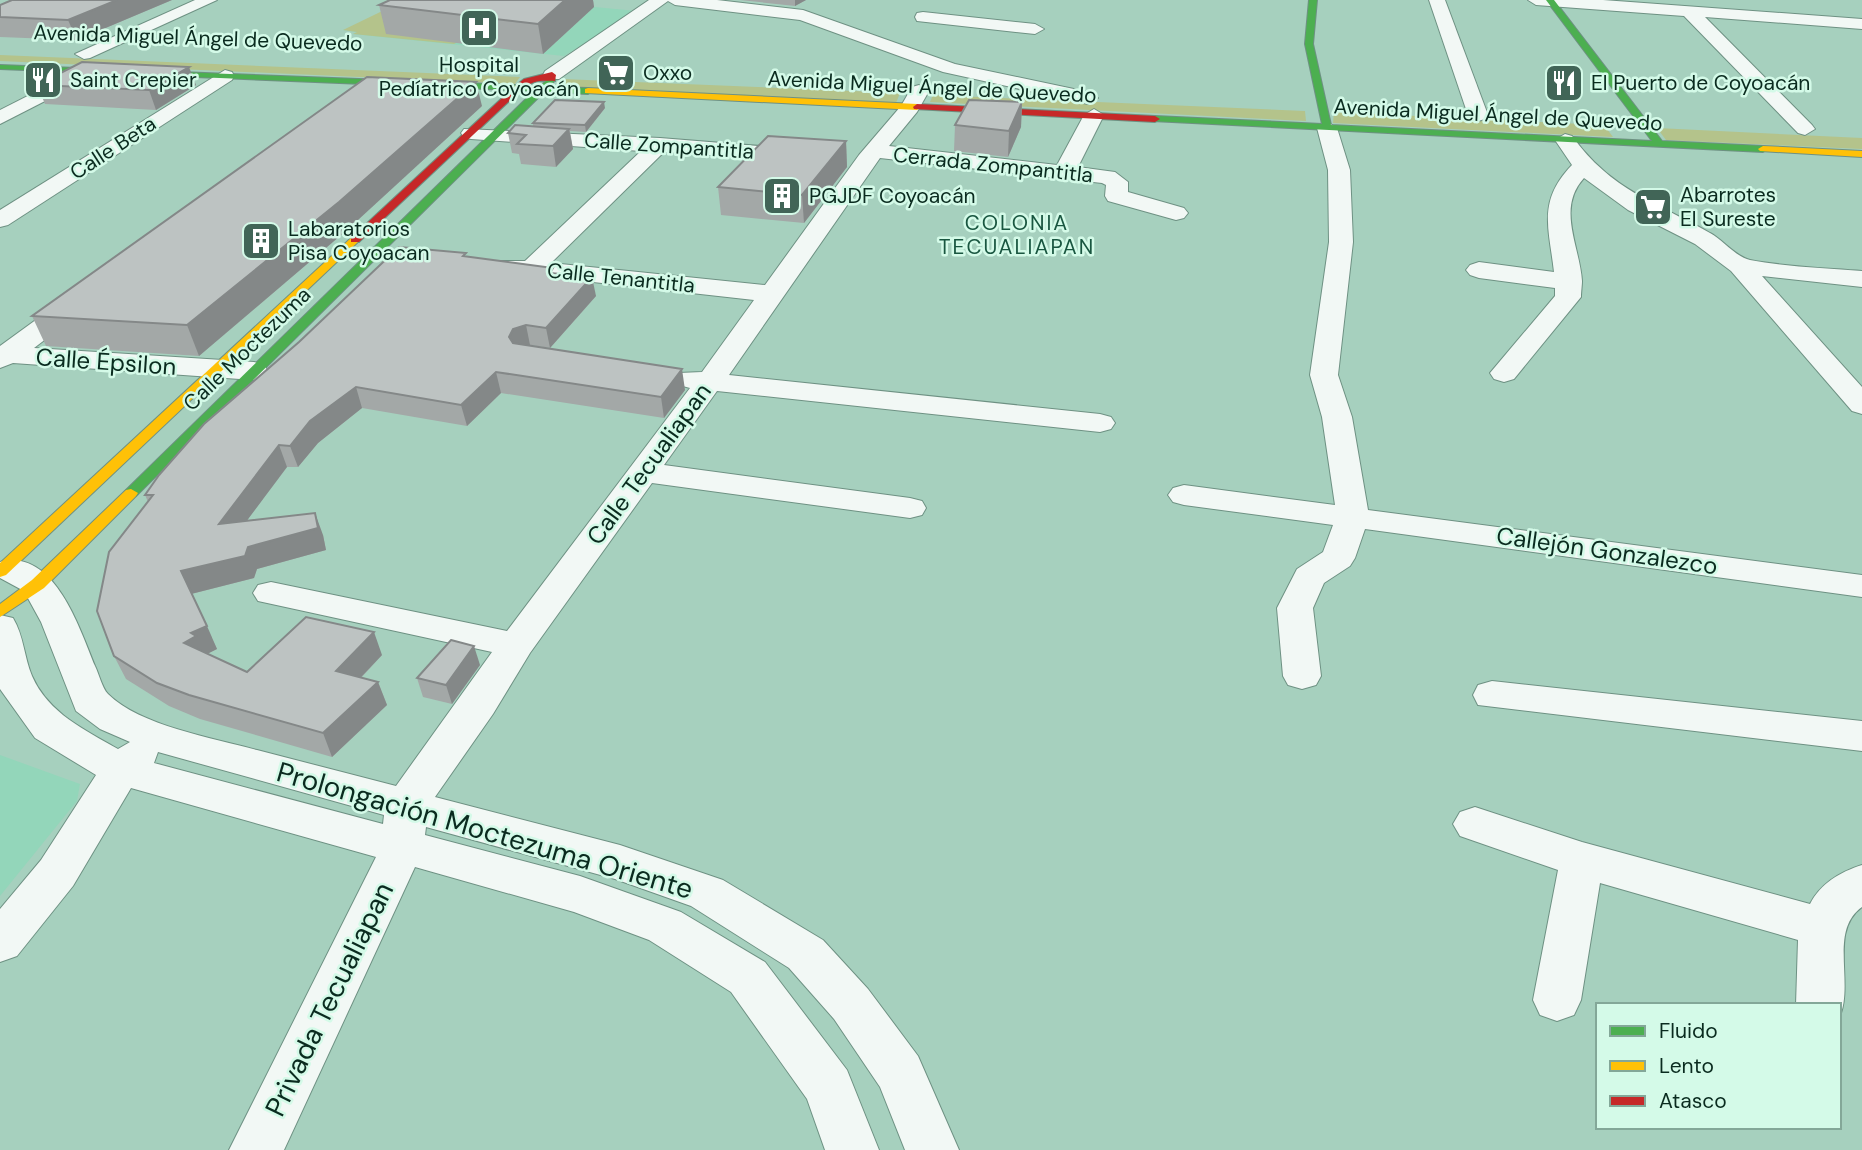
<svg xmlns="http://www.w3.org/2000/svg" width="1862" height="1150" viewBox="0 0 1862 1150" font-family="'DM Sans',sans-serif">
  <rect width="100%" height="100%" fill="#a6d0be"/>
  <g fill="#93d6ba">
    <path d="M 520,0 L 637,11 L 564,56 L 353,34 L 357,32 L 343,30 Z"/>
    <path d="M 0,755 L 80,784 L 77,801 L 0,896 Z"/>
  </g>
  <g fill="#b4c38b">
    <path d="M 405,0 L 487,27 L 454,44 L 353,34 L 357,32 L 343,30 Z"/>
    <path d="M 0,55 L 520,77 L 515,84 L 0,61 Z"/>
    <path d="M 562,79 L 900,93 L 896,103 L 557,86 Z"/>
    <path d="M 933,95 L 1305,111 L 1306,121 L 930,102 Z"/>
    <path d="M 1334,112 L 1604,125 L 1613,137 L 1333,123 Z"/>
    <path d="M 1657,128 L 1862,138 L 1862,149 L 1666,140 Z"/>
  </g>
  <g fill="none" stroke-linecap="round" stroke-linejoin="round">
    <defs>
      <g id="street">
        <path d="M 195,0 L 217,0 L 90,58 L 84,59 L 75,54 Z"/>
        <path d="M 649,0 L 717,0 L 803,10 L 955,64 L 1088,92 L 1098,98 L 1088,104 L 943,72 L 800,20 L 675,5 L 668,1 L 559,79 L 545,79 L 543,75 L 545,71 Z"/>
        <path d="M 1429,0 L 1445,0 L 1488,115 L 1485,119 L 1478,121 L 1468,115 Z"/>
        <path d="M 1528,0 L 1603,0 L 1862,19 L 1862,29 L 1705,17 L 1812,125 L 1815,129 L 1805,135 L 1798,133 L 1684,16 L 1536,5 Z"/>
        <path d="M 923,12 L 1035,24 L 1044,29 L 1035,34 L 917,21 L 915,17 L 917,13 Z"/>
        <path d="M 83,68 L 90,70 L 92,74 L 90,78 L 0,124 L 0,110 Z"/>
        <path d="M 225,70 L 232,72 L 234,76 L 232,80 L 8,225 L 0,227 L 0,210 Z"/>
        <path d="M 919,85 L 929,91 L 917,112 L 889,146 L 1057,165 L 1084,115 L 1094,109 L 1104,115 L 1078,167 L 1115,172 L 1128,182 L 1128,192 L 1184,208 L 1188,213 L 1184,218 L 1176,220 L 1108,201 L 1105,196 L 1106,185 L 1102,183 L 880,158 L 729,375 L 1100,414 L 1111,417 L 1115,423 L 1111,429 L 1100,432 L 717,391 L 664,465 L 910,498 L 922,501 L 926,508 L 922,515 L 910,518 L 652,483 L 530,653 L 493,714 L 435,797 L 620,845 L 723,880 L 823,940 L 868,989 L 918,1056 L 959,1150 L 905,1150 L 880,1087 L 834,1019 L 789,968 L 691,906 L 615,879 L 426,827 L 425,835 L 580,876 L 681,912 L 765,962 L 847,1070 L 879,1150 L 825,1150 L 807,1099 L 731,992 L 649,940 L 574,912 L 415,867 L 284,1150 L 229,1150 L 376,857 L 131,788 L 73,886 L 17,956 L 0,962 L 0,909 L 41,860 L 96,775 L 35,738 L 0,689 L 0,615 L 13,618 C 24,636 24,657 32,676 C 48,713 85,730 118,749 L 130,742 L 100,729 L 76,711 L 41,622 L 24,591 L 0,578 L 0,562 C 54,548 79,627 95,666 C 99,674 102,688 108,694 C 140,726 214,738 257,750 C 303,762 350,774 396,786 L 492,652 L 258,601 L 253,593 L 258,585 L 271,582 L 507,631 L 690,388 L 679,385 L 675,379 L 679,373 L 702,372 L 754,300 L 495,271 L 492,266 L 495,261 L 525,261 L 641,151 L 471,139 L 464,137 L 461,133 L 464,129 L 660,138 L 809,150 L 812,155 L 809,160 L 801,161 L 664,152 L 551,263 L 765,285 L 859,155 L 901,106 L 912,87 ZM 158,752 L 384,815 L 383,824 L 154,763 Z"/>
        <path d="M 1327,122 L 1337,128 L 1350,170 L 1353,242 L 1338,375 L 1352,417 L 1368,510 L 1862,575 L 1862,597 L 1365,529 L 1355,558 L 1350,566 L 1324,583 L 1313,608 L 1321,676 L 1316,685 L 1302,689 L 1288,685 L 1283,676 L 1277,608 L 1297,569 L 1323,552 L 1333,525 L 1184,505 L 1173,502 L 1168,495 L 1173,488 L 1184,485 L 1335,505 L 1322,417 L 1310,375 L 1329,242 L 1328,170 L 1317,128 Z"/>
        <path d="M 1565,134 L 1572,136 C 1612,191 1654,201 1710,233 C 1723,240 1736,257 1750,260 C 1786,267 1825,268 1862,271 L 1862,287 L 1762,276 L 1862,387 L 1862,414 L 1852,411 L 1731,271 L 1695,244 L 1628,210 L 1584,178 C 1556,208 1580,247 1582,281 C 1582,285 1581,292 1581,297 L 1514,379 L 1504,382 L 1494,379 L 1490,373 L 1555,296 L 1555,288 L 1479,278 L 1470,275 L 1466,270 L 1470,265 L 1479,262 L 1554,272 C 1549,228 1537,201 1572,165 L 1555,140 Z"/>
        <path d="M 75,296 L 84,298 L 88,304 L 84,310 L 34,348 L 254,362 L 264,365 L 268,371 L 264,377 L 254,380 L 13,363 L 0,368 L 0,346 L 66,298 Z"/>
        <path d="M 1492,681 L 1862,721 L 1862,751 L 1478,705 L 1473,695 L 1478,685 Z"/>
        <path d="M 1475,807 L 1582,842 L 1810,904 C 1821,883 1840,872 1862,865 L 1862,907 C 1828,931 1855,984 1839,1018 L 1839,1005 L 1796,1005 L 1798,940 L 1600,883 L 1581,1000 L 1574,1015 L 1557,1021 L 1540,1015 L 1533,1000 L 1558,870 L 1460,836 L 1453,824 L 1460,812 Z"/>
      </g>
      <g id="fast">
        <path d="M 1309,0 L 1317,0 L 1313,44 L 1331,125 L 1652,141 L 1546,0 L 1554,0 L 1662,141 L 1763,146 L 1768,149 L 1763,152 L 1152,121 L 1150,119 L 1155,116 L 1322,124 L 1305,44 Z"/>
        <path d="M 0,65 L 540,86 L 552,76 L 556,79 L 549,87 L 588,88 L 592,91 L 588,94 L 544,92 L 136,496 L 131,497 L 124,493 L 126,490 L 534,91 L 0,69 Z"/>
      </g>
      <g id="slow">
        <path d="M 588,88 L 917,104 L 921,107 L 917,110 L 585,93 L 585,89 Z"/>
        <path d="M 1763,146 L 1862,151 L 1862,157 L 1760,151 L 1758,149 Z"/>
        <path d="M 351,238 L 360,240 L 6,575 L 0,577 L 0,563 Z"/>
        <path d="M 131,489 L 138,493 L 136,496 L 44,588 L 0,617 L 0,604 L 32,580 L 126,490 Z"/>
      </g>
      <g id="jam">
        <path d="M 552,72 L 556,75 L 555,81 C 541,81 535,79 521,90 L 359,242 L 351,242 L 351,238 L 515,86 L 524,79 Z"/>
        <path d="M 917,104 L 1155,116 L 1160,119 L 1155,122 L 914,109 L 913,107 Z"/>
      </g>
    </defs>
    <use href="#street" stroke="#6e9183" stroke-width="2"/>
    <use href="#fast" stroke="#6e9183" stroke-width="2"/>
    <use href="#slow" stroke="#6e9183" stroke-width="2"/>
    <use href="#jam" stroke="#6e9183" stroke-width="2"/>
    <use href="#street" fill="#f2f8f5" fill-rule="evenodd"/>
    <use href="#fast" fill="#4caf50" fill-rule="evenodd"/>
    <use href="#slow" fill="#ffc107" fill-rule="evenodd"/>
    <use href="#jam" fill="#c62828" fill-rule="evenodd"/>
  </g>
  <g fill="#a3a8a7">
    <path d="M 172,0 L 77,40 L 0,37 L 0,5 Z"/>
    <path d="M 390,0 L 593,0 L 594,7 L 543,54 L 386,34 L 379,5 Z"/>
    <path d="M 740,0 L 806,0 L 795,6 Z"/>
    <path d="M 37,85 L 196,85 L 156,110 L 45,104 Z"/>
    <path d="M 1022,102 L 1021,127 L 1008,157 L 954,151 L 955,125 Z"/>
    <path d="M 482,106 L 347,230 L 199,356 L 46,346 L 32,316 Z"/>
    <path d="M 605,108 L 586,132 L 570,131 L 573,149 L 556,167 L 521,164 L 519,154 L 512,153 L 508,133 L 533,126 L 533,123 Z"/>
    <path d="M 846,141 L 847,167 L 804,223 L 721,215 L 718,187 Z"/>
    <path d="M 467,257 L 554,273 L 596,296 L 550,348 L 530,345 L 685,390 L 664,418 L 501,393 L 467,426 L 362,408 L 318,443 L 298,467 L 287,467 L 247,520 L 323,535 L 326,550 L 257,569 L 254,578 L 191,594 L 217,649 L 207,654 L 247,672 L 382,655 L 361,678 L 378,682 L 387,705 L 332,757 L 200,719 L 169,706 L 126,679 L 114,656 L 148,502 L 145,495 Z"/>
    <path d="M 480,665 L 452,704 L 423,697 L 417,678 Z"/>
  </g>
  <g fill="#848888">
    <path d="M 117,0 L 172,0 L 77,40 L 68,20 Z"/>
    <path d="M 565,0 L 593,0 L 594,7 L 543,54 L 538,24 Z"/>
    <path d="M 795,0 L 806,0 L 795,6 Z"/>
    <path d="M 189,67 L 196,85 L 156,110 L 149,90 Z"/>
    <path d="M 476,82 L 482,106 L 347,230 L 199,356 L 187,325 Z"/>
    <path d="M 604,102 L 605,108 L 586,132 L 585,125 Z"/>
    <path d="M 1022,102 L 1021,127 L 1008,157 L 1009,131 Z"/>
    <path d="M 569,129 L 573,149 L 556,167 L 553,146 Z"/>
    <path d="M 846,141 L 847,167 L 804,223 L 802,195 Z"/>
    <path d="M 592,277 L 596,296 L 550,348 L 546,328 Z"/>
    <path d="M 526,325 L 530,345 L 518,349 L 509,337 L 513,329 Z"/>
    <path d="M 682,369 L 685,390 L 664,418 L 661,397 Z"/>
    <path d="M 496,372 L 501,393 L 467,426 L 461,405 Z"/>
    <path d="M 356,387 L 362,408 L 318,443 L 298,467 L 290,446 L 310,421 Z"/>
    <path d="M 279,445 L 287,467 L 228,546 L 219,524 Z"/>
    <path d="M 315,513 L 323,535 L 326,550 L 257,569 L 254,578 L 191,594 L 181,571 L 248,547 Z"/>
    <path d="M 207,626 L 217,649 L 205,655 L 184,643 L 191,633 Z"/>
    <path d="M 374,632 L 382,655 L 345,694 L 336,671 Z"/>
    <path d="M 474,646 L 480,665 L 452,704 L 446,685 Z"/>
    <path d="M 378,682 L 387,705 L 332,757 L 323,733 Z"/>
  </g>
  <g fill="#bdc3c2" stroke="#848888" stroke-width="2">
    <path d="M 12,0 L 117,0 L 68,20 L 0,17 L 0,5 Z"/>
    <path d="M 390,0 L 565,0 L 538,24 L 379,5 Z"/>
    <path d="M 82,62 L 189,67 L 149,90 L 37,85 Z"/>
    <path d="M 367,77 L 476,82 L 339,202 L 187,325 L 32,316 Z"/>
    <path d="M 555,100 L 604,102 L 585,125 L 533,123 Z"/>
    <path d="M 969,100 L 1022,102 L 1009,131 L 955,125 Z"/>
    <path d="M 515,125 L 569,129 L 553,146 L 517,144 L 526,135 L 508,133 Z"/>
    <path d="M 768,136 L 846,141 L 802,195 L 718,187 Z"/>
    <path d="M 399,247 L 466,253 L 463,256 L 553,268 L 550,273 L 592,277 L 546,328 L 526,325 L 513,329 L 509,337 L 513,343 L 682,369 L 661,397 L 496,372 L 461,405 L 356,387 L 310,421 L 290,446 L 279,445 L 219,524 L 315,513 L 318,528 L 248,547 L 245,556 L 181,571 L 207,626 L 191,633 L 196,636 L 184,643 L 247,672 L 306,617 L 374,632 L 336,671 L 378,682 L 323,733 L 189,695 L 157,683 L 114,656 L 97,611 L 109,552 L 153,495 L 145,495 L 159,475 L 204,424 L 299,342 Z"/>
    <path d="M 451,640 L 474,646 L 446,685 L 417,678 Z"/>
  </g>
  <defs>
    <symbol id="hospital-square" viewBox="-11 -11 22 22"><rect x="-9" y="-9" width="18" height="18" rx="4" fill="#416557" stroke="#d4fae8"/><path d="M-5-5h3v3.5h4V-5h3V5h-3V1.5h-4V5h-3Z" fill="#fff"/></symbol>
    <symbol id="supermarket-square" viewBox="-11 -11 22 22"><rect x="-9" y="-9" width="18" height="18" rx="4" fill="#416557" stroke="#d4fae8"/><path d="M-6-5.5h2.5l.6 2H6L4.5 2H-2.5L-4.4-4H-6ZM-1.5 3.2a1.3 1.3 0 1 0 .1 0ZM3 3.2a1.3 1.3 0 1 0 .1 0Z" fill="#fff"/></symbol>
    <symbol id="restaurant-square" viewBox="-11 -11 22 22"><rect x="-9" y="-9" width="18" height="18" rx="4" fill="#416557" stroke="#d4fae8"/><path d="M-5-6h1v4h1v-4h1v4h1v-4h1v5L-1.5 .5V6h-2V.5L-5-1ZM5-6V6H3V1.5H1.5Q1.5-4 5-6Z" fill="#fff"/></symbol>
    <symbol id="building-square" viewBox="-11 -11 22 22"><rect x="-9" y="-9" width="18" height="18" rx="4" fill="#416557" stroke="#d4fae8"/><path d="M-4-6H4V6H1V3H-1V6H-4ZM-2.5-4.3h1.7v1.8h-1.7ZM.8-4.3h1.7v1.8H.8ZM-2.5-1h1.7V.8h-1.7ZM.8-1h1.7V.8H.8Z" fill="#fff"/></symbol>
  </defs>
  <g fill-rule="evenodd">
    <use href="#hospital-square" x="457" y="6" width="44" height="44"/>
    <use href="#supermarket-square" x="594" y="51" width="44" height="44"/>
    <use href="#restaurant-square" x="21" y="58" width="44" height="44"/>
    <use href="#restaurant-square" x="1542" y="61" width="44" height="44"/>
    <use href="#building-square" x="760" y="174" width="44" height="44"/>
    <use href="#supermarket-square" x="1631" y="185" width="44" height="44"/>
    <use href="#building-square" x="239" y="219" width="44" height="44"/>
  </g>
  <g text-anchor="middle" stroke-width="5" stroke-linejoin="round" paint-order="stroke">
    <g font-size="21" fill="#0a2b1f" stroke="#d4fae8">
      <text transform="translate(198 38) rotate(2)" y="7">Avenida Miguel Ángel de Quevedo</text>
      <text transform="translate(932 87) rotate(3)" y="7">Avenida Miguel Ángel de Quevedo</text>
      <text transform="translate(1498 115) rotate(3)" y="7">Avenida Miguel Ángel de Quevedo</text>
      <text transform="translate(669 146) rotate(4)" y="7">Calle Zompantitla</text>
      <text transform="translate(113 148) rotate(-33)" y="7">Calle Beta</text>
      <text transform="translate(993 165) rotate(6)" y="7">Cerrada Zompantitla</text>
      <text transform="translate(621 278) rotate(6)" y="7">Calle Tenantitla</text>
      <text transform="translate(247 349) rotate(-44)" y="7">Calle Moctezuma</text>
    </g>
    <g font-size="21" fill="#0a2b1f" stroke="#d4fae8" text-anchor="start">
      <text x="479" y="72" text-anchor="middle">Hospital<tspan x="479" dy="24">Pedíatrico Coyoacán</tspan></text>
      <text x="643" y="80">Oxxo</text>
      <text x="70" y="87">Saint Crepier</text>
      <text x="1591" y="90">El Puerto de Coyoacán</text>
      <text x="1680" y="202">Abarrotes<tspan x="1680" dy="24">El Sureste</tspan></text>
      <text x="809" y="203">PGJDF Coyoacán</text>
      <text x="288" y="236">Labaratorios<tspan x="288" dy="24">Pisa Coyoacan</tspan></text>
    </g>
    <g font-size="21" letter-spacing="2" fill="#195640" stroke="#d4fae8">
      <text x="1017" y="230">COLONIA<tspan x="1017" dy="24">TECUALIAPAN</tspan></text>
    </g>
    <g font-size="24" fill="#0a2b1f" stroke="#d4fae8">
      <text transform="translate(106 362) rotate(4)" y="8">Calle Épsilon</text>
      <text transform="translate(649 464) rotate(-54)" y="8">Calle Tecualiapan</text>
      <text transform="translate(1607 551) rotate(8)" y="8">Callejón Gonzalezco</text>
    </g>
    <g font-size="28" fill="#0a2b1f" stroke="#d4fae8">
      <text transform="translate(485 830) rotate(16)" y="10">Prolongación Moctezuma Oriente</text>
      <text transform="translate(329 999) rotate(-64)" y="10">Privada Tecualiapan</text>
    </g>
  </g>
  <rect x="1596" y="1003" width="245" height="126" fill="#d4fae8" stroke="#83a798" stroke-width="2"/>
  <rect x="1610" y="1026" width="35" height="10" fill="#4caf50" stroke="#83a798" stroke-width="2"/>
  <text x="1659" y="1038" font-size="21" fill="#0a2b1f">Fluido</text>
  <rect x="1610" y="1061" width="35" height="10" fill="#ffc107" stroke="#83a798" stroke-width="2"/>
  <text x="1659" y="1073" font-size="21" fill="#0a2b1f">Lento</text>
  <rect x="1610" y="1096" width="35" height="10" fill="#c62828" stroke="#83a798" stroke-width="2"/>
  <text x="1659" y="1108" font-size="21" fill="#0a2b1f">Atasco</text>
</svg>
